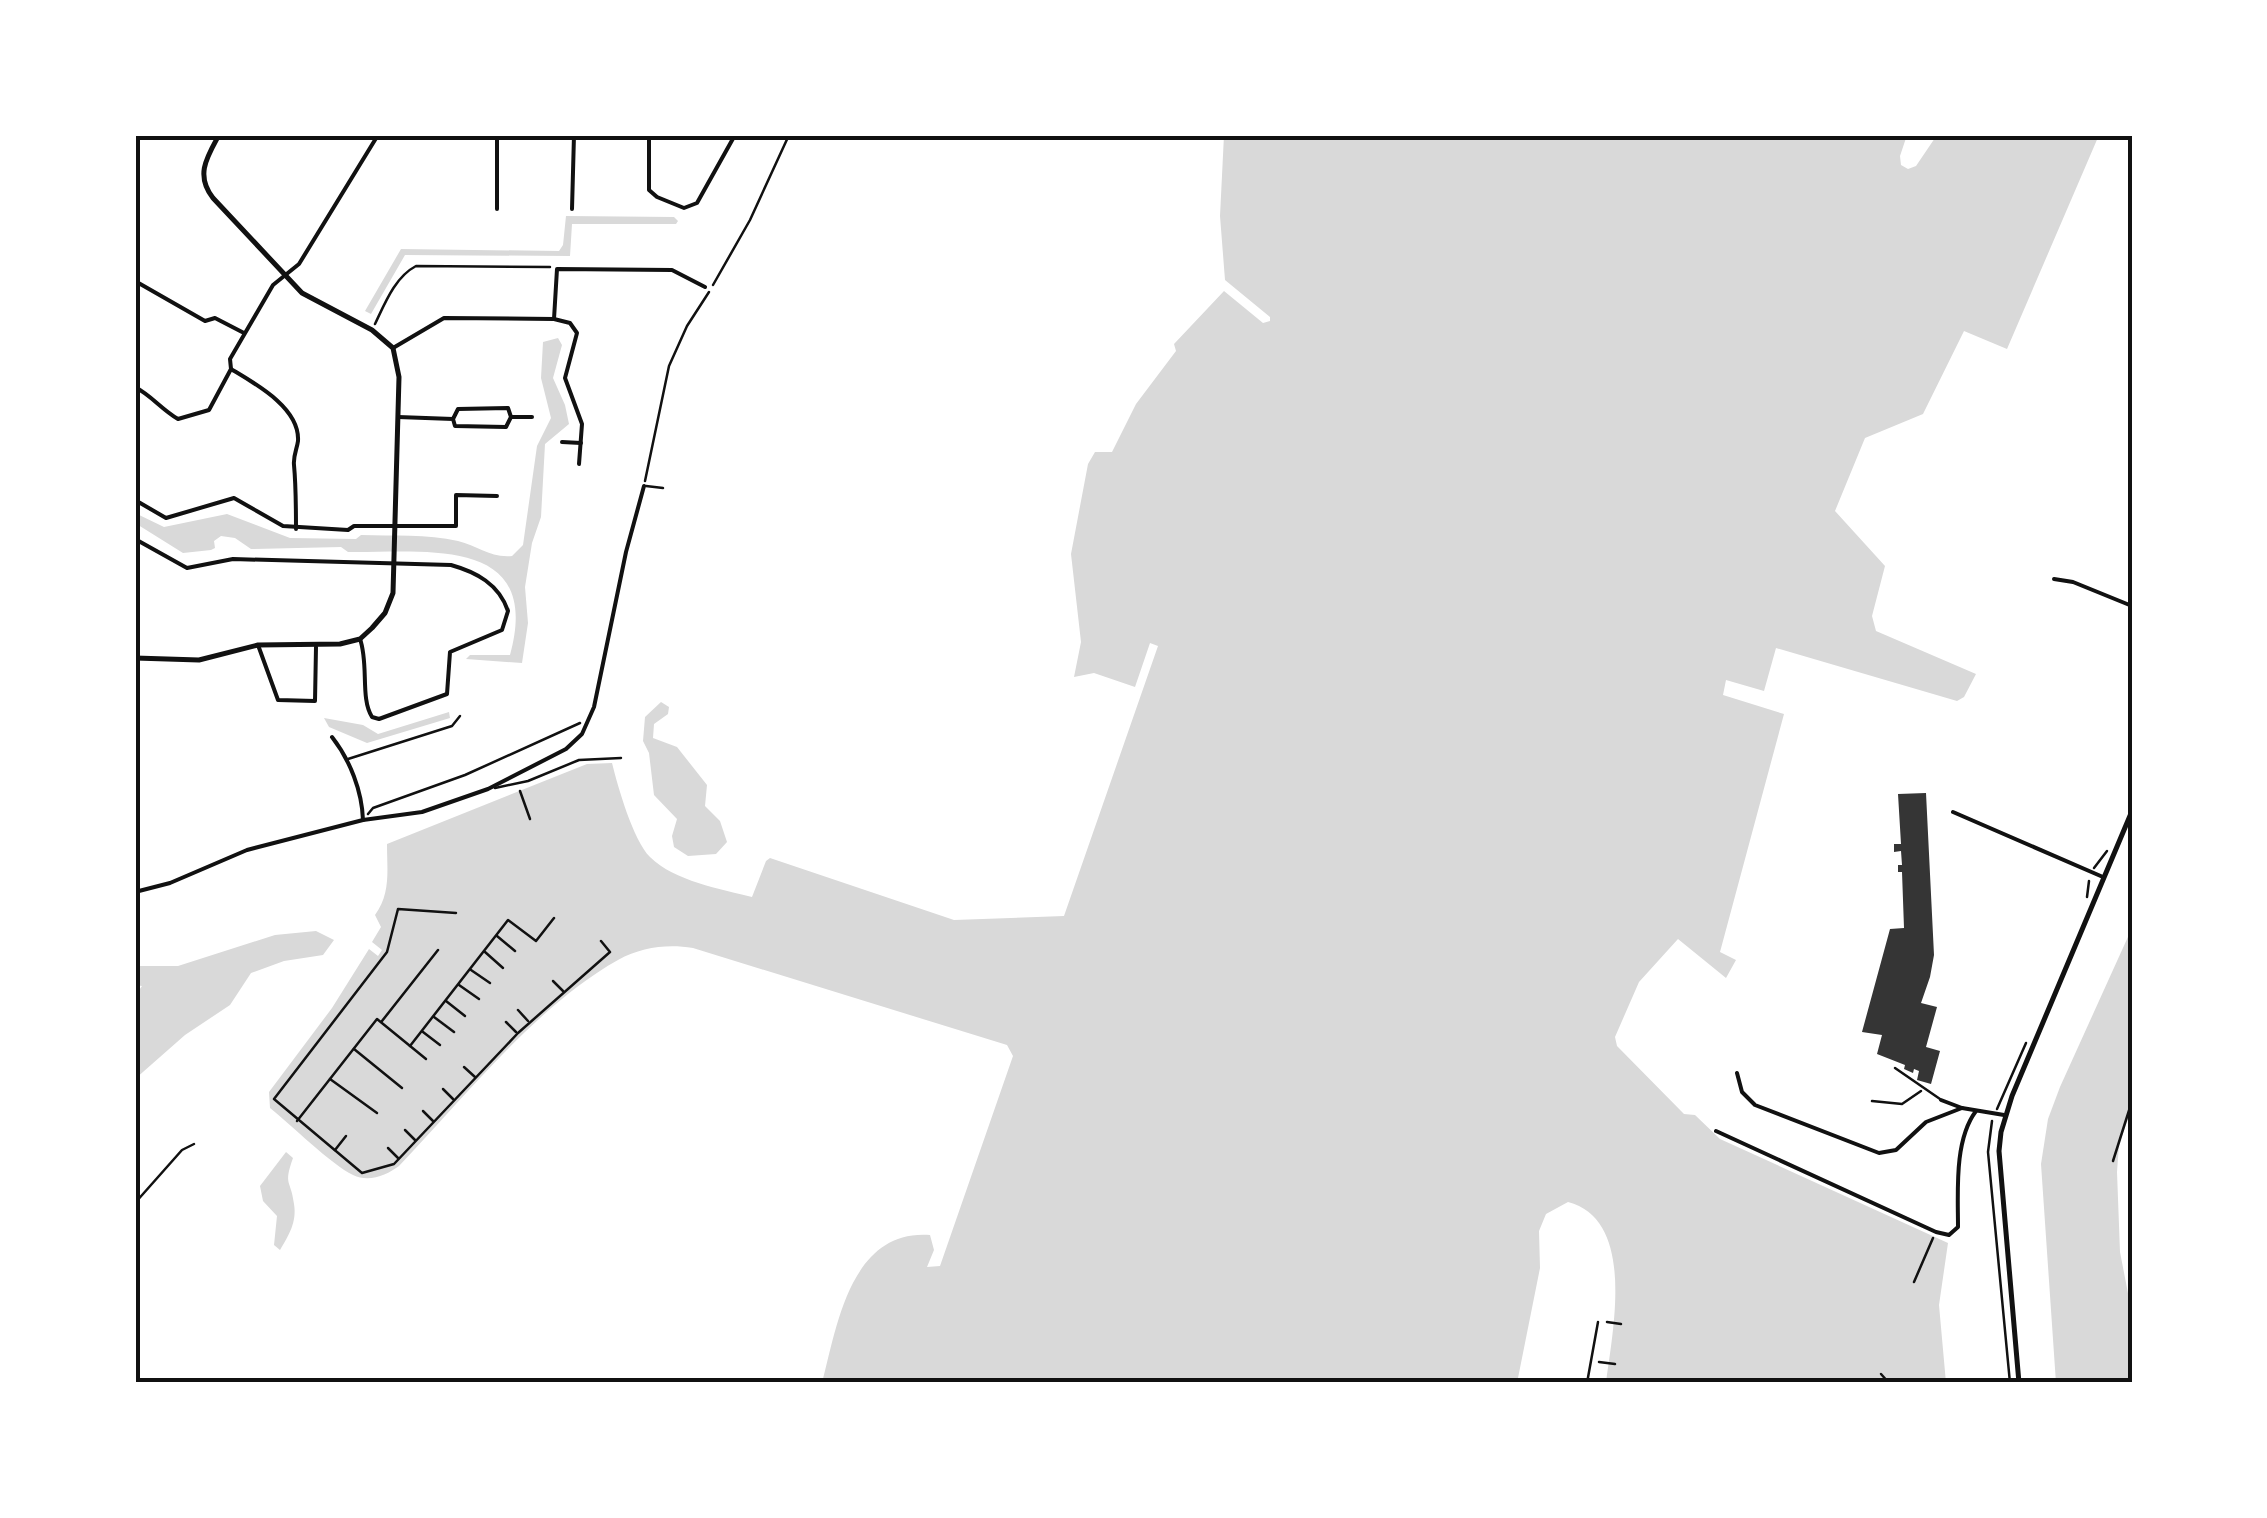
<svg xmlns="http://www.w3.org/2000/svg" width="2267" height="1518" viewBox="0 0 2267 1518" font-family="Overpass,sans-serif">
  <rect width="100%" height="100%" fill="#fff"/>
  <g fill="#d9d9d9">
    <path d="M 1224,135 L 1907,135 L 1900,156 L 1901,165 L 1908,169 L 1916,166 L 1937,135 L 2099,135 L 2007,349 L 1964,331 L 1923,414 L 1865,438 L 1835,511 L 1885,566 L 1872,616 L 1876,631 L 1976,674 L 1964,697 L 1957,701 L 1776,648 L 1764,691 L 1726,680 L 1723,695 L 1784,714 L 1720,952 L 1736,960 L 1726,978 L 1678,939 L 1639,982 L 1615,1037 L 1617,1046 L 1684,1114 L 1695,1115 L 1720,1139 L 1948,1243 L 1939,1305 L 1946,1383 L 1606,1383 C 1612,1333 1637,1220 1568,1202 L 1546,1214 L 1539,1231 L 1540,1268 L 1517,1383 L 822,1383 C 837,1325 851,1229 930,1235 L 934,1250 L 927,1267 L 940,1266 L 1013,1056 L 1007,1045 L 693,948 C 667,944 642,947 618,960 C 537,1005 464,1098 399,1166 C 387,1175 369,1183 353,1175 C 332,1165 290,1124 270,1108 L 269,1092 L 332,1008 L 369,949 L 378,956 L 382,950 L 372,942 L 381,927 L 375,915 C 391,893 387,871 387,844 L 587,764 L 612,763 C 618,787 633,840 650,857 C 674,881 721,889 752,897 L 766,861 L 770,858 L 954,920 L 1064,916 L 1158,646 L 1150,643 L 1135,687 L 1094,673 L 1074,677 L 1081,642 L 1071,554 L 1088,464 L 1095,452 L 1112,452 L 1136,404 L 1176,351 L 1174,344 L 1224,291 L 1263,323 L 1270,321 L 1270,317 L 1225,280 L 1220,216 Z"/>
    <path d="M 566,216 L 674,217 L 678,221 L 676,224 L 572,224 L 570,256 L 405,255 L 371,314 L 365,311 L 401,249 L 559,251 L 563,245 Z"/>
    <path d="M 558,338 L 562,345 L 553,378 L 565,405 L 569,424 L 545,444 L 541,517 L 532,543 L 525,587 L 528,623 L 522,663 L 466,659 L 470,655 L 510,655 C 543,535 426,553 348,552 L 341,547 L 251,549 L 235,538 L 221,536 L 214,541 L 215,548 L 211,550 L 183,553 L 135,523 L 135,513 L 164,527 L 227,514 L 290,538 L 356,539 L 361,535 C 393,536 427,534 458,541 C 478,546 490,558 512,556 L 523,545 L 537,446 L 551,418 L 541,378 L 543,342 Z"/>
    <path d="M 661,702 L 669,707 L 668,714 L 654,724 L 653,738 L 677,747 L 707,785 L 705,806 L 720,821 L 727,842 L 716,854 L 688,856 L 674,847 L 672,836 L 677,819 L 654,795 L 649,753 L 643,741 L 645,717 Z"/>
    <path d="M 449,712 L 450,718 L 367,743 L 329,727 L 324,718 L 363,725 L 378,734 Z"/>
    <path d="M 2132,928 L 2132,1108 L 2119,1144 L 2117,1172 L 2120,1252 L 2132,1314 L 2132,1383 L 2056,1383 L 2041,1164 L 2048,1119 L 2060,1087 Z"/>
    <path d="M 316,931 L 334,940 L 323,955 L 284,961 L 251,973 L 230,1005 L 185,1035 L 135,1079 L 135,996 L 142,986 L 135,985 L 135,966 L 178,966 L 275,935 Z"/>
    <path d="M 286,1152 L 293,1158 C 283,1186 291,1179 294,1204 C 297,1222 289,1235 280,1250 L 274,1245 L 277,1216 L 263,1201 L 260,1186 Z"/>
  </g>
  <path fill="#353535" d="M 1926,793 L 1934,955 L 1930,977 L 1921,1003 L 1937,1007 L 1926,1047 L 1940,1051 L 1931,1084 L 1917,1080 L 1919,1071 L 1914,1069 L 1913,1073 L 1904,1069 L 1905,1065 L 1877,1054 L 1882,1035 L 1862,1032 L 1890,929 L 1904,928 L 1902,872 L 1898,872 L 1898,865 L 1902,865 L 1901,851 L 1894,852 L 1894,844 L 1901,844 L 1898,794 Z"/>
  <g fill="none" stroke-linecap="round" stroke-linejoin="round">
    <g stroke="#111" stroke-width="2.5">
      <path d="M 713,285 L 750,220 L 789,135"/>
      <path d="M 375,324 C 385,303 395,277 416,266 L 550,267"/>
      <path d="M 645,481 L 669,366 L 687,326 L 709,292"/>
      <path d="M 520,791 L 530,819"/>
      <path d="M 368,814 L 373,808 L 465,775 L 580,723"/>
      <path d="M 2094,868 L 2107,851"/>
      <path d="M 2087,897 L 2089,881"/>
      <path d="M 456,913 L 398,909 L 387,952 L 274,1099 L 362,1173 L 394,1164 L 518,1033 L 610,952 L 601,941"/>
      <path d="M 497,936 L 515,951"/>
      <path d="M 485,952 L 503,968"/>
      <path d="M 471,970 L 490,983"/>
      <path d="M 553,981 L 563,991"/>
      <path d="M 459,985 L 479,999"/>
      <path d="M 446,1001 L 465,1016"/>
      <path d="M 518,1010 L 528,1021"/>
      <path d="M 434,1017 L 454,1032"/>
      <path d="M 382,1021 L 438,950"/>
      <path d="M 506,1022 L 516,1032"/>
      <path d="M 423,1032 L 440,1045"/>
      <path d="M 410,1046 L 508,920 L 536,941 L 554,918"/>
      <path d="M 354,1049 L 402,1088"/>
      <path d="M 464,1067 L 475,1077"/>
      <path d="M 330,1079 L 377,1113"/>
      <path d="M 443,1089 L 453,1099"/>
      <path d="M 1997,1109 L 2026,1043"/>
      <path d="M 423,1111 L 433,1121"/>
      <path d="M 297,1121 L 377,1019 L 426,1059"/>
      <path d="M 1992,1121 L 1988,1152 L 2010,1383"/>
      <path d="M 405,1130 L 415,1140"/>
      <path d="M 388,1148 L 398,1158"/>
      <path d="M 335,1150 L 346,1136"/>
      <path d="M 2113,1161 L 2132,1101"/>
      <path d="M 135,1203 L 182,1150 L 194,1144"/>
      <path d="M 1914,1282 L 1933,1238"/>
      <path d="M 1607,1322 L 1621,1324"/>
      <path d="M 1599,1362 L 1615,1364"/>
      <path d="M 1881,1374 L 1889,1383"/>
    </g>
    <g stroke="#111" stroke-width="2.5">
      <path d="M 646,486 L 663,488"/>
      <path d="M 348,759 L 452,726 L 460,716"/>
      <path d="M 495,788 L 528,781 L 579,760 L 621,758"/>
      <path d="M 1895,1068 L 1940,1099"/>
      <path d="M 1872,1101 L 1902,1104 L 1921,1091"/>
      <path d="M 1587,1383 L 1598,1322"/>
    </g>
    <g stroke="#111" stroke-width="4">
      <path d="M 649,135 L 649,190 L 657,197 L 684,208 L 697,203 L 735,135"/>
      <path d="M 497,209 L 497,135"/>
      <path d="M 572,209 L 574,135"/>
      <path d="M 135,281 L 205,321 L 215,318 L 244,333"/>
      <path d="M 554,319 L 570,323 L 577,333 L 565,378 L 582,424 L 579,464"/>
      <path d="M 393,348 L 444,318 L 554,319 L 557,269 L 672,270 L 705,287"/>
      <path d="M 231,369 C 256,384 300,408 298,441 C 297,449 293,456 294,465 C 296,486 296,507 296,529"/>
      <path d="M 135,387 C 152,396 161,409 178,419 L 209,410 L 231,369 L 230,359 L 273,285 L 299,264 L 378,135"/>
      <path d="M 398,417 L 453,419 L 455,426 L 506,427 L 511,417 L 508,408 L 458,409 L 453,419"/>
      <path d="M 511,417 L 532,417"/>
      <path d="M 562,442 L 581,443"/>
      <path d="M 135,500 L 166,518 L 234,498 L 283,526 L 348,530 L 354,526 L 456,526 L 456,495 L 497,496"/>
      <path d="M 135,539 L 187,568 L 233,559 L 451,565 C 476,572 499,584 508,611 L 502,630 L 450,652 L 447,694 L 379,719 L 372,717 C 360,698 369,664 360,639"/>
      <path d="M 2054,579 L 2073,582 L 2132,606"/>
      <path d="M 258,645 L 278,700 L 315,701 L 316,647"/>
      <path d="M 332,737 C 350,760 362,791 363,820"/>
      <path d="M 1953,812 L 2103,877"/>
      <path d="M 135,892 L 170,883 L 247,850 L 363,820 L 422,812 L 488,789 L 566,749 L 582,734 L 594,707 L 626,552 L 644,486"/>
      <path d="M 1737,1073 L 1742,1092 L 1755,1105 L 1879,1153 L 1896,1150 L 1926,1122 L 1962,1108"/>
      <path d="M 1941,1100 L 1962,1108 L 2004,1115"/>
      <path d="M 1716,1131 L 1936,1232 L 1949,1235 L 1958,1227 C 1958,1192 1954,1140 1976,1111"/>
    </g>
    <g stroke="#111" stroke-width="5">
      <path d="M 135,658 L 199,660 L 258,645 L 340,644 L 360,639 L 372,628 L 385,613 L 393,593 L 399,377 L 393,348 L 372,330 L 302,293 L 213,198 C 195,175 207,157 219,135"/>
      <path d="M 2019,1383 L 1999,1151 L 2001,1132 L 2012,1096 L 2132,811"/>
    </g>
  </g>
  <rect width="2267" height="1518" fill="none" stroke="#ffffff" stroke-width="275"/>
  <rect x="138" y="138" width="1992" height="1242" fill="none" stroke="#111" stroke-width="4"/>
</svg>
